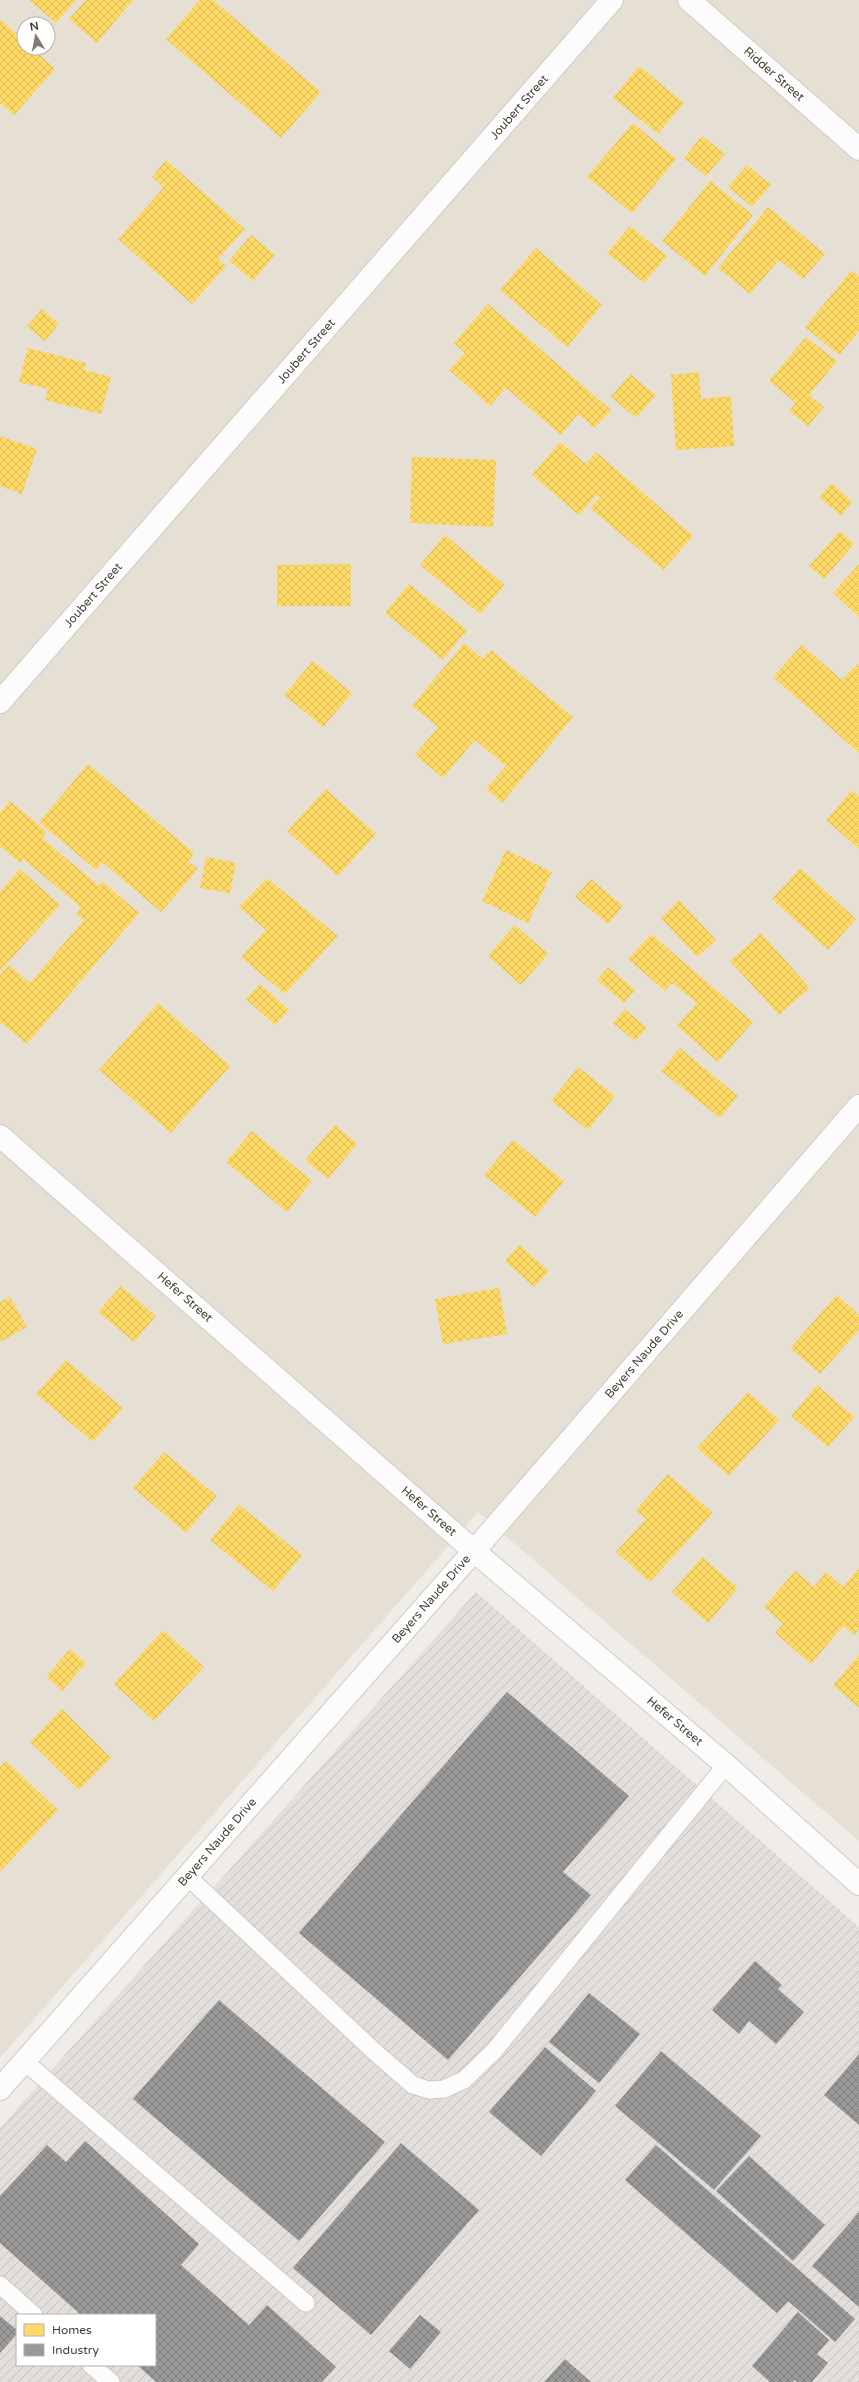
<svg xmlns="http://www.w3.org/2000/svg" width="859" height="2382" viewBox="0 0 859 2382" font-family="'Varela Round',sans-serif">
  <defs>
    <pattern id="industrial-furrows" width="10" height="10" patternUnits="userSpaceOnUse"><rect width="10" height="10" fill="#e3ded9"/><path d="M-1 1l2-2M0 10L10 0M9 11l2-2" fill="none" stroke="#c4c0bb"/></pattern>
    <pattern id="homes-cross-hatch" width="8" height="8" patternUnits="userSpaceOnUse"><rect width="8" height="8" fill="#ffd966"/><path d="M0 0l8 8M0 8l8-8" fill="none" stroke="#dcbb59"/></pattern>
    <pattern id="industry-cross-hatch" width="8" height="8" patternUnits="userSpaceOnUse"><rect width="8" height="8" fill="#999"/><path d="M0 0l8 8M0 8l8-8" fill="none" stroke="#7f7e7d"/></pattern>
  </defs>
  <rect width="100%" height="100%" fill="#f0ede8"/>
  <path fill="#e5dfd4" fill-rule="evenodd" d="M 0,0 L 859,0 L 859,1841 L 478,1512 L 0,2058 ZM 24,24 L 48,24 L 48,48 L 24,48 Z"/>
  <path fill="url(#industrial-furrows)" fill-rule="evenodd" d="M 476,1592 L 859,1927 L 859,2382 L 0,2382 L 0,2128 ZM 17,2315 L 155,2315 L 155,2365 L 17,2365 Z"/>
  <g fill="url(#homes-cross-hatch)">
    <path d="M 29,0 L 76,0 L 56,23 Z"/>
    <path d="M 86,0 L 133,0 L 97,43 L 69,19 Z"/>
    <path d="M 200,0 L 213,0 L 321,92 L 281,138 L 166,39 Z"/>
    <path d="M 0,19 L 24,41 L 24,48 L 32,48 L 55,69 L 14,115 L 0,103 Z"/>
    <path d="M 639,66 L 684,103 L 658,134 L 613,98 Z"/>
    <path d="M 633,123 L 676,159 L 632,213 L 587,177 Z"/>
    <path d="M 702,136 L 725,154 L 706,176 L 684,158 Z"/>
    <path d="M 166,160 L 245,229 L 218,259 L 226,266 L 192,304 L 118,239 L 164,187 L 152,177 Z"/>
    <path d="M 747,165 L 771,185 L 752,207 L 728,187 Z"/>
    <path d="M 710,181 L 753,215 L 705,276 L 662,241 Z"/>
    <path d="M 768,207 L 825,254 L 803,279 L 779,260 L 750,294 L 718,268 Z"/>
    <path d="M 630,226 L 667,256 L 644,283 L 607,253 Z"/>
    <path d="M 251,235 L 275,255 L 253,281 L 229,261 Z"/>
    <path d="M 536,248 L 602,305 L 567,347 L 500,290 Z"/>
    <path d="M 852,270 L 859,276 L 859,331 L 839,355 L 805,327 Z"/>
    <path d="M 488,304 L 611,410 L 595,428 L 578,414 L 561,435 L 506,388 L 490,406 L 449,370 L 465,353 L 454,343 Z"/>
    <path d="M 42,309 L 59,324 L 45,341 L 27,326 Z"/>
    <path d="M 806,337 L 837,361 L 809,395 L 824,407 L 808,426 L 789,411 L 796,403 L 769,381 Z"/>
    <path d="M 28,348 L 86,363 L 84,370 L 111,377 L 101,414 L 45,400 L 48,389 L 19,382 Z"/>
    <path d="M 699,372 L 701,399 L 731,396 L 734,446 L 676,450 L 671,375 Z"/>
    <path d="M 630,374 L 656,395 L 636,418 L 611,397 Z"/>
    <path d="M 0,436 L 37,449 L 22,494 L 0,486 Z"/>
    <path d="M 560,442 L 586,464 L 596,452 L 693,536 L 663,570 L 590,508 L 600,497 L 597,494 L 579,515 L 532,475 Z"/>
    <path d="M 412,457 L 496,460 L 493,527 L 410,523 Z"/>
    <path d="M 832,483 L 852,502 L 841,516 L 819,497 Z"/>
    <path d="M 840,531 L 854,544 L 824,579 L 809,566 Z"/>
    <path d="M 445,535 L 505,585 L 480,614 L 420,565 Z"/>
    <path d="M 351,564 L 351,606 L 277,606 L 277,565 Z"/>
    <path d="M 859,564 L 859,617 L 833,593 Z"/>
    <path d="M 409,584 L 467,630 L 443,660 L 385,613 Z"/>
    <path d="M 464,643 L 483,659 L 491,650 L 573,717 L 502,803 L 486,789 L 506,766 L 475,740 L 443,778 L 415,755 L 438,727 L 412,706 Z"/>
    <path d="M 802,645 L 842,680 L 857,664 L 859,666 L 859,753 L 773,677 Z"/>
    <path d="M 313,661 L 352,693 L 323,727 L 284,695 Z"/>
    <path d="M 88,764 L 194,853 L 188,861 L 198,869 L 161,912 L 102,862 L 96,870 L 39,822 Z"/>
    <path d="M 326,789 L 376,834 L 338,876 L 287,831 Z"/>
    <path d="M 852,790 L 859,796 L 859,849 L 826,820 Z"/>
    <path d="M 10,801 L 47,832 L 42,838 L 99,886 L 103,882 L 139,913 L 27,1044 L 0,1022 L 0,975 L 9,965 L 30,983 L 84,920 L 76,914 L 81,907 L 23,859 L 20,863 L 0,846 L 0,813 Z"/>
    <path d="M 506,850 L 552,872 L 528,923 L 482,901 Z"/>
    <path d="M 206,857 L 236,863 L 230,893 L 200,888 Z"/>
    <path d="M 800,868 L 856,919 L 828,950 L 772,899 Z"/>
    <path d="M 20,869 L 60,905 L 0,971 L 0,892 Z"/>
    <path d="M 267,878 L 338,936 L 285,994 L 241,957 L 266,930 L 239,907 Z"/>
    <path d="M 591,879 L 623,906 L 608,924 L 575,897 Z"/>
    <path d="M 679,900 L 716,940 L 697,957 L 661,918 Z"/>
    <path d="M 515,925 L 548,954 L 521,985 L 488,956 Z"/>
    <path d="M 761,933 L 810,988 L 779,1015 L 730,961 Z"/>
    <path d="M 651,934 L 753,1022 L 718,1062 L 677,1026 L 697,1003 L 672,983 L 665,991 L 628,959 Z"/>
    <path d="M 608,967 L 635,990 L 624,1003 L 597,980 Z"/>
    <path d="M 260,984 L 289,1010 L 275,1025 L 246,999 Z"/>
    <path d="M 158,1003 L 230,1066 L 171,1133 L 99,1070 Z"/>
    <path d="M 625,1009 L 647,1028 L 635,1041 L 613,1023 Z"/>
    <path d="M 680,1048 L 738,1096 L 720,1118 L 661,1071 Z"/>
    <path d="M 578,1067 L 615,1096 L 588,1130 L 551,1101 Z"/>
    <path d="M 335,1125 L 357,1144 L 328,1179 L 305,1160 Z"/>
    <path d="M 252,1131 L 312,1181 L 287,1212 L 226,1162 Z"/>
    <path d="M 513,1140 L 564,1181 L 535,1217 L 484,1175 Z"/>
    <path d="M 519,1245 L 549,1271 L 534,1287 L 505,1261 Z"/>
    <path d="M 121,1286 L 156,1316 L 134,1342 L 98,1312 Z"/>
    <path d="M 499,1288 L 507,1334 L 443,1344 L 435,1299 Z"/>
    <path d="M 837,1295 L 859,1315 L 859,1330 L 820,1374 L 790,1348 Z"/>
    <path d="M 10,1297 L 27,1327 L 0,1342 L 0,1302 Z"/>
    <path d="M 66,1360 L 123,1408 L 93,1442 L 36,1394 Z"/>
    <path d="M 817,1385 L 854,1417 L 828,1447 L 791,1416 Z"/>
    <path d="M 748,1392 L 779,1420 L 729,1476 L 697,1448 Z"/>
    <path d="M 164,1452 L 217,1496 L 186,1533 L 133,1488 Z"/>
    <path d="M 668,1474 L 713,1513 L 650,1582 L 616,1552 L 646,1519 L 636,1510 Z"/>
    <path d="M 239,1505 L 302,1555 L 273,1591 L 210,1540 Z"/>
    <path d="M 702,1557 L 738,1588 L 708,1623 L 672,1592 Z"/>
    <path d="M 859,1568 L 859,1629 L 854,1635 L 843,1626 L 811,1664 L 775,1633 L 783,1624 L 764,1607 L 795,1571 L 814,1587 L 826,1572 L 843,1587 Z"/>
    <path d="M 163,1630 L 204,1667 L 154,1721 L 114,1684 Z"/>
    <path d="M 70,1649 L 86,1663 L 62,1691 L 46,1677 Z"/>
    <path d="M 859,1655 L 859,1708 L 833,1685 Z"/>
    <path d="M 62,1709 L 111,1758 L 79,1790 L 30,1742 Z"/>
    <path d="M 6,1761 L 58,1810 L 0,1872 L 0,1767 Z"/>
  </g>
  <g fill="url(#industry-cross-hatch)">
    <path d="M 507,1692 L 629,1796 L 563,1872 L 591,1895 L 448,2060 L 299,1933 Z"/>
    <path d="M 755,1961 L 782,1985 L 778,1989 L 804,2012 L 776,2044 L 749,2021 L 739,2034 L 712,2010 Z"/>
    <path d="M 589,1993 L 640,2034 L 599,2083 L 549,2042 Z"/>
    <path d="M 219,2000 L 385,2142 L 299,2241 L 133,2099 Z"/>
    <path d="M 545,2047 L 596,2091 L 541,2156 L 489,2112 Z"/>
    <path d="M 661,2051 L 761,2136 L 714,2190 L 615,2106 Z"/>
    <path d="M 859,2054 L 859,2125 L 824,2095 Z"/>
    <path d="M 85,2141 L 199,2244 L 181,2265 L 249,2325 L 267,2305 L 336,2367 L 322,2382 L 156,2382 L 137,2365 L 155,2365 L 155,2315 L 81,2315 L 0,2243 L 0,2196 L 47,2145 L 66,2162 Z"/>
    <path d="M 401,2143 L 479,2210 L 371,2335 L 293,2268 Z"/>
    <path d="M 656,2145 L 855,2319 L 835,2342 L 788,2301 L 777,2313 L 625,2180 Z"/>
    <path d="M 749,2156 L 825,2225 L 793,2261 L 716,2191 Z"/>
    <path d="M 859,2212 L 859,2307 L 812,2266 Z"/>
    <path d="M 798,2312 L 829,2340 L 817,2354 L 828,2363 L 812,2382 L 797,2382 L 795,2380 L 793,2382 L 770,2382 L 752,2366 Z"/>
    <path d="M 420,2315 L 441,2332 L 410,2369 L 389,2351 Z"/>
    <path d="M 0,2316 L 17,2330 L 17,2334 L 0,2353 Z"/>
    <path d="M 565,2359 L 591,2382 L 544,2382 Z"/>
  </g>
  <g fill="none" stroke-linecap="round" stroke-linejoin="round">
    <defs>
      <g id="lane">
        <path d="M 187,1876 L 376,2053 L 413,2085 L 429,2090 L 444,2089 L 464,2080 L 494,2051 L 726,1765"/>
        <path d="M 24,2061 L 306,2303"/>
        <path d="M 0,2285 L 34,2315"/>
        <path d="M 91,2365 L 111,2382"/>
      </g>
      <g id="street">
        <path d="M 689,0 L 859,149"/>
        <path d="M 0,702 L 612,0"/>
        <path d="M 0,1136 L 474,1551 L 726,1765 L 859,1884"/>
        <path d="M 0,2089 L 474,1551 L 859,1106"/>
      </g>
    </defs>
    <use href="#lane" stroke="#cecbc5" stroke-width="19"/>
    <use href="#street" stroke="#cecbc5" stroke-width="24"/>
    <use href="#lane" stroke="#fdfcfc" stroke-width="17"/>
    <use href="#street" stroke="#fdfcfc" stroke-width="22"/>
  </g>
  <g text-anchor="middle" stroke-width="4" stroke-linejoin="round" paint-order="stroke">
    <g font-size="12" fill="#463e33" stroke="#fff">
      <text transform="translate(774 74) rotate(41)" y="4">Ridder Street</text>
      <text transform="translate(519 107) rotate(-49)" y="4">Joubert Street</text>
      <text transform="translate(306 351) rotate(-49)" y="4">Joubert Street</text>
      <text transform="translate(93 595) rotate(-49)" y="4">Joubert Street</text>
      <text transform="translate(185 1297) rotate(41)" y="4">Hefer Street</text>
      <text transform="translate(644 1354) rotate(-49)" y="4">Beyers Naude Drive</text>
      <text transform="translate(429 1511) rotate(41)" y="4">Hefer Street</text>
      <text transform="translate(431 1599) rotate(-49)" y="4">Beyers Naude Drive</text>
      <text transform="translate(675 1721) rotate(40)" y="4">Hefer Street</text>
      <text transform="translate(217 1842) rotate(-49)" y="4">Beyers Naude Drive</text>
    </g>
  </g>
  <rect x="16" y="2314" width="140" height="52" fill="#ffffff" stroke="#b5b2ad"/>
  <rect x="24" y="2324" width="20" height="12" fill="#ffd966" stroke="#b5b2ad"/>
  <text x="52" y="2334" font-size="12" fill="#463e33">Homes</text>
  <rect x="24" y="2344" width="20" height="12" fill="#999999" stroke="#b5b2ad"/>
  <text x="52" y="2354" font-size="12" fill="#463e33">Industry</text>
  <g transform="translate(36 36) rotate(350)"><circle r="19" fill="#ffffff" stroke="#b5b2ad"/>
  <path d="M0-3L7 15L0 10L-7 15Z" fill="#827b72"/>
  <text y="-6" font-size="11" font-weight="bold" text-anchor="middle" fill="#463e33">N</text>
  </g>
</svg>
